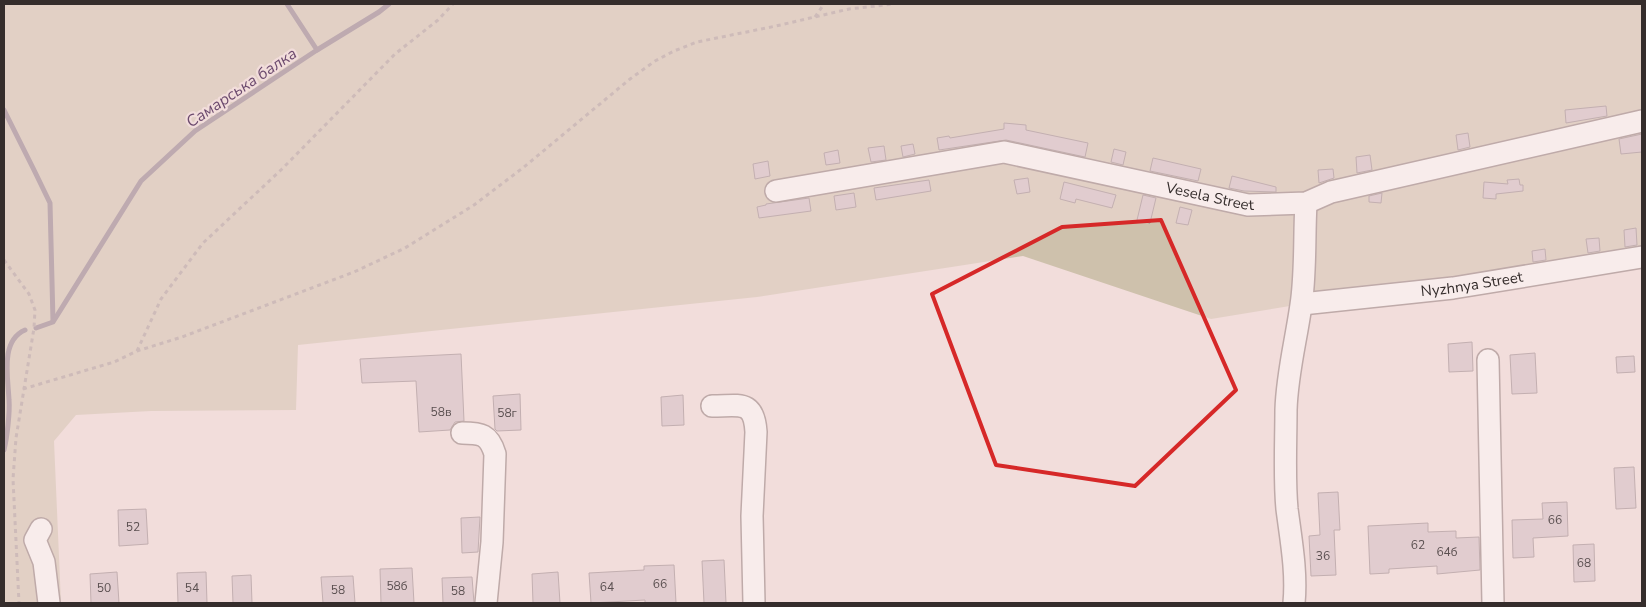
<svg xmlns="http://www.w3.org/2000/svg" width="1646" height="607" viewBox="0 0 1646 607" font-family="'Nunito Sans',sans-serif">
  <rect width="100%" height="100%" fill="#f2dddb"/>
  <path fill="#cec1ac" d="M 4,4 L 1642,4 L 1642,257 L 1302,304 L 1211,319 L 1023,256 L 757,297 L 298,345 L 296,410 L 151,411 L 76,415 L 54,441 L 61,603 L 4,603 Z"/>
  <g fill="none" stroke-linecap="round" stroke-linejoin="round">
    <g stroke="#7e6d7c" stroke-width="5">
      <path d="M 287,4 L 317,50"/>
      <path d="M 4,110 L 34,170 L 50,203 L 53,321"/>
      <path d="M 36,328 L 53,322 L 141,181 L 195,131 L 317,50 L 379,12 L 389,4"/>
      <path d="M 4,450 C 7,438 10,412 9,400 C 8,377 0,341 25,330"/>
    </g>
  </g>
  <g fill="#ccb9c0" stroke="#8a787e">
    <path d="M 1606,106 L 1607,116 L 1566,123 L 1565,110 Z"/>
    <path d="M 1004,123 L 1026,125 L 1026,130 L 1088,143 L 1085,157 L 1006,140 L 939,150 L 937,138 L 949,136 L 950,138 L 1004,129 Z"/>
    <path d="M 1468,133 L 1470,147 L 1458,150 L 1456,135 Z"/>
    <path d="M 1642,134 L 1642,152 L 1621,154 L 1619,139 Z"/>
    <path d="M 913,144 L 915,154 L 903,157 L 901,146 Z"/>
    <path d="M 884,146 L 886,160 L 871,162 L 868,148 Z"/>
    <path d="M 1114,149 L 1126,152 L 1123,165 L 1111,162 Z"/>
    <path d="M 838,150 L 840,163 L 826,165 L 824,153 Z"/>
    <path d="M 1370,155 L 1372,170 L 1357,173 L 1356,157 Z"/>
    <path d="M 1153,158 L 1201,169 L 1198,181 L 1150,171 Z"/>
    <path d="M 768,161 L 770,176 L 755,179 L 753,164 Z"/>
    <path d="M 1333,169 L 1334,178 L 1319,183 L 1318,170 Z"/>
    <path d="M 1232,176 L 1276,187 L 1276,192 L 1244,191 L 1229,188 Z"/>
    <path d="M 1028,178 L 1030,192 L 1017,194 L 1014,180 Z"/>
    <path d="M 1519,179 L 1520,185 L 1523,185 L 1523,191 L 1496,194 L 1496,199 L 1483,198 L 1484,182 L 1508,184 L 1507,180 Z"/>
    <path d="M 929,180 L 931,191 L 876,200 L 874,188 Z"/>
    <path d="M 1064,182 L 1116,195 L 1112,208 L 1076,199 L 1075,203 L 1060,199 Z"/>
    <path d="M 854,193 L 856,207 L 836,210 L 834,196 Z"/>
    <path d="M 1382,193 L 1381,203 L 1369,202 L 1369,196 Z"/>
    <path d="M 1143,195 L 1156,198 L 1150,223 L 1137,220 Z"/>
    <path d="M 809,198 L 811,211 L 759,218 L 757,207 L 766,205 L 766,204 Z"/>
    <path d="M 1180,207 L 1192,210 L 1188,225 L 1176,223 Z"/>
    <path d="M 1636,228 L 1637,245 L 1625,247 L 1624,230 Z"/>
    <path d="M 1599,238 L 1600,251 L 1588,253 L 1586,239 Z"/>
    <path d="M 1545,249 L 1546,260 L 1533,262 L 1532,251 Z"/>
    <path d="M 1472,342 L 1473,371 L 1449,372 L 1448,344 Z"/>
    <path d="M 1535,353 L 1537,393 L 1512,394 L 1510,355 Z"/>
    <path d="M 461,354 L 464,421 L 455,422 L 450,430 L 419,432 L 416,381 L 362,383 L 360,359 Z"/>
    <path d="M 1634,356 L 1635,372 L 1617,373 L 1616,357 Z"/>
    <path d="M 520,394 L 521,430 L 497,431 L 495,429 L 493,396 Z"/>
    <path d="M 683,395 L 684,425 L 662,426 L 661,397 Z"/>
    <path d="M 1634,467 L 1636,508 L 1616,509 L 1614,468 Z"/>
    <path d="M 1338,492 L 1340,530 L 1334,530 L 1336,575 L 1311,576 L 1309,536 L 1320,535 L 1318,493 Z"/>
    <path d="M 1567,502 L 1568,536 L 1533,538 L 1534,557 L 1513,558 L 1512,520 L 1543,519 L 1542,503 Z"/>
    <path d="M 146,509 L 148,544 L 119,546 L 118,510 Z"/>
    <path d="M 480,517 L 478,552 L 462,553 L 461,518 Z"/>
    <path d="M 1428,523 L 1428,532 L 1456,531 L 1456,538 L 1479,537 L 1480,570 L 1437,574 L 1437,566 L 1389,569 L 1389,573 L 1370,574 L 1368,526 Z"/>
    <path d="M 1594,544 L 1595,581 L 1574,582 L 1573,545 Z"/>
    <path d="M 724,560 L 726,603 L 704,603 L 702,561 Z"/>
    <path d="M 674,565 L 676,603 L 645,603 L 645,600 L 591,603 L 589,573 L 644,570 L 644,566 Z"/>
    <path d="M 412,568 L 414,603 L 381,603 L 380,569 Z"/>
    <path d="M 117,572 L 119,603 L 91,603 L 90,574 Z"/>
    <path d="M 206,572 L 207,603 L 178,603 L 177,573 Z"/>
    <path d="M 558,572 L 560,603 L 533,603 L 532,574 Z"/>
    <path d="M 251,575 L 252,603 L 233,603 L 232,576 Z"/>
    <path d="M 353,576 L 355,603 L 323,603 L 321,577 Z"/>
    <path d="M 472,577 L 474,603 L 443,603 L 442,578 Z"/>
  </g>
  <g fill="none" stroke-linecap="round" stroke-linejoin="round">
    <defs>
      <g id="minor">
        <path id="s1" d="M 776,191 L 1004,152 L 1248,205 L 1306,203 L 1331,192 L 1642,121"/>
        <path id="s2" d="M 1302,304 L 1453,288 L 1642,257"/>
        <path d="M 1488,360 L 1493,603"/>
        <path d="M 712,406 C 739,406 754,399 756,432 L 752,516 L 754,603"/>
        <path d="M 462,433 C 481,433 489,434 495,454 L 492,542 L 486,603"/>
        <path d="M 41,529 L 35,540 L 44,562 L 49,603"/>
        <path d="M 1294,603 C 1297,572 1291,540 1287,509 C 1284,479 1286,441 1286,410 C 1287,374 1296,341 1301,305 C 1306,273 1304,236 1306,203"/>
      </g>
    </defs>
    <use href="#minor" stroke="#806e6d" stroke-width="24"/>
    <g stroke="#a29391" stroke-width="3" stroke-dasharray="4 4" stroke-linecap="butt">
      <path d="M 815,17 L 824,4"/>
      <path d="M 4,260 L 29,294 L 35,310 L 34,328 L 16,438 L 13,479 L 19,603"/>
      <path d="M 137,351 L 161,299 L 203,243 L 282,169 L 395,54 L 438,20 L 453,4"/>
      <path d="M 23,389 L 114,362 L 137,351 L 182,337 L 354,272 L 405,248 L 474,205 L 524,167 L 630,79 L 655,61 L 674,51 L 697,42 L 776,26 L 849,9 L 894,4"/>
    </g>
    <use href="#minor" stroke="#fff" stroke-width="21"/>
  </g>
  <path d="M0 0H1646V607H0ZM 1161,220 L 1236,390 L 1135,486 L 996,465 L 932,294 L 1062,227 Z" fill="#f2dddb" fill-opacity=".55" fill-rule="evenodd"/>
  <path fill="none" stroke="#d62828" stroke-width="4" stroke-linejoin="round" d="M 1161,220 L 1236,390 L 1135,486 L 996,465 L 932,294 L 1062,227 Z"/>
  <g text-anchor="middle" stroke-width="4.5" stroke-linejoin="round" paint-order="stroke">
    <g font-size="12" fill="#5b5051">
      <text x="441" y="416">58в</text>
      <text x="507" y="417">58г</text>
      <text x="1555" y="524">66</text>
      <text x="133" y="531">52</text>
      <text x="1418" y="549">62</text>
      <text x="1447" y="556">64б</text>
      <text x="1323" y="560">36</text>
      <text x="1584" y="567">68</text>
      <text x="660" y="588">66</text>
      <text x="397" y="590">58б</text>
      <text x="607" y="591">64</text>
      <text x="104" y="592">50</text>
      <text x="192" y="592">54</text>
      <text x="338" y="594">58</text>
      <text x="458" y="595">58</text>
    </g>
    <g font-size="15" fill="#352d2c" stroke="#f2dddb">
      <text dy="5" stroke="none"><textPath href="#s1" startOffset="442">Vesela Street</textPath></text>
      <text dy="5" stroke="none"><textPath href="#s2" startOffset="171">Nyzhnya Street</textPath></text>
    </g>
    <g font-size="16" font-style="italic" fill="#6c4a6e" stroke="#f2dddb">
      <text transform="translate(241 87) rotate(-34)" y="6">Самарська балка</text>
    </g>
  </g>
  <rect width="1646" height="607" fill="none" stroke="#352d2c" stroke-width="10"/>
</svg>
